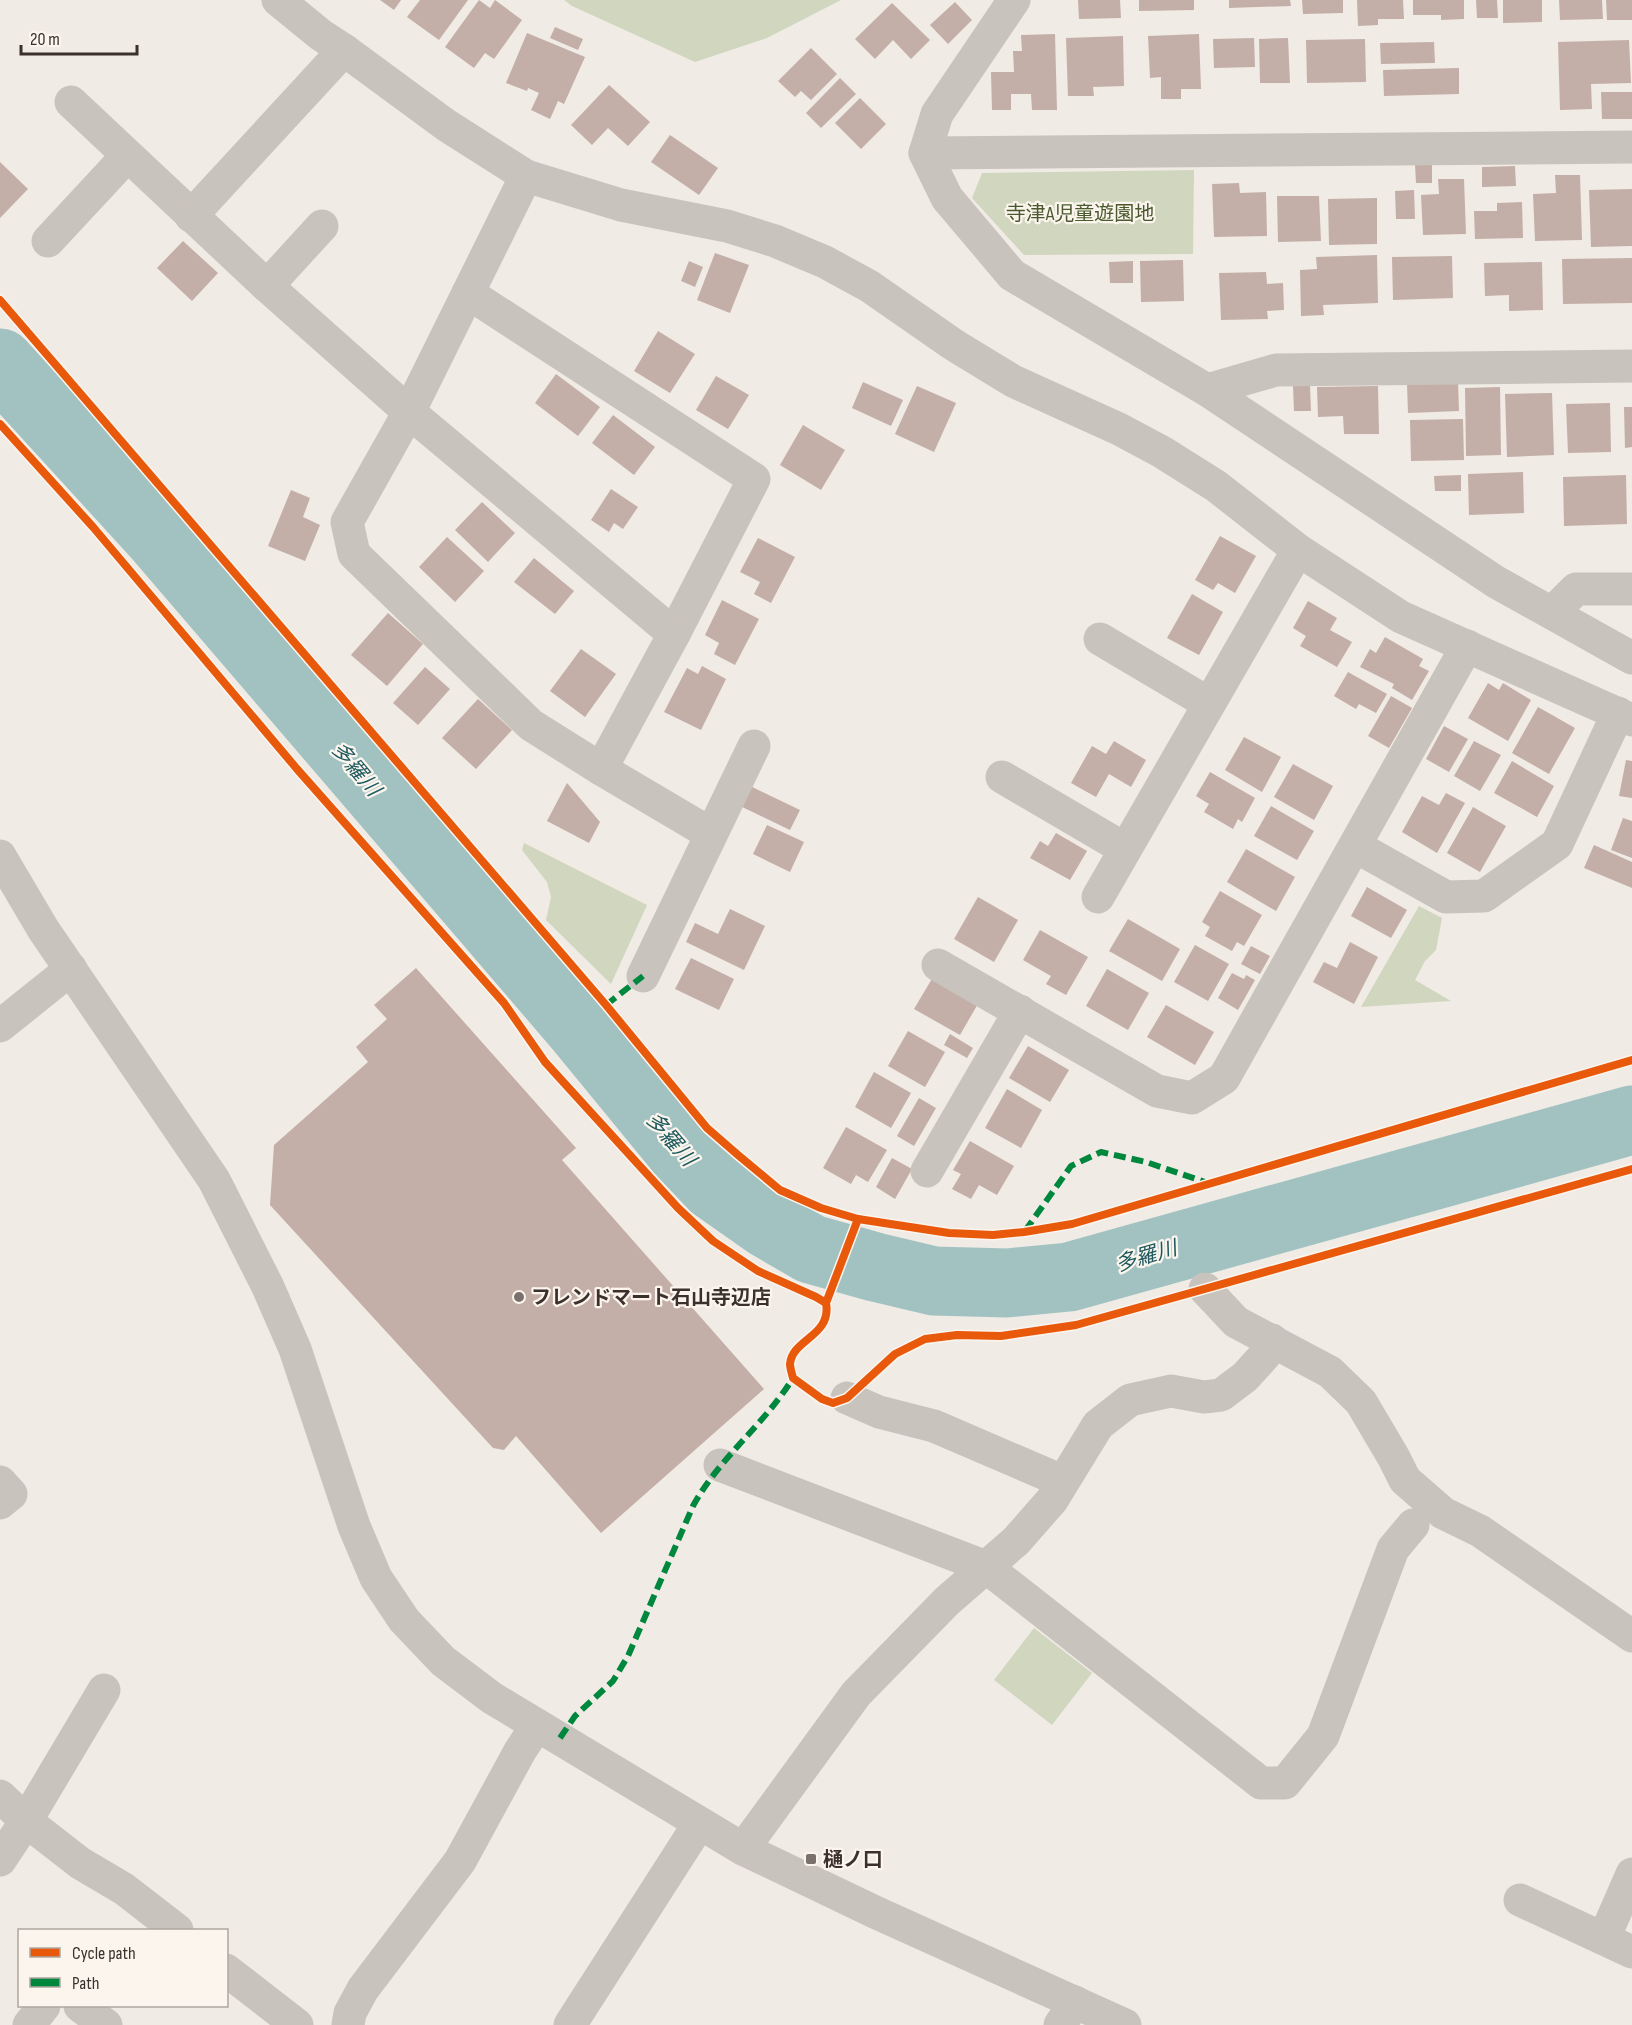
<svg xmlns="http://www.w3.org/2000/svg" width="1632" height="2025" viewBox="0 0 1632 2025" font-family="'Sofia Sans Condensed','Noto Sans JP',sans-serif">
  <rect width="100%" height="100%" fill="#f0ebe5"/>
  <g fill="#d1d6bf">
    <path d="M 564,0 L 841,0 L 767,38 L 695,62 L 572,6 Z"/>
    <path d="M 1194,170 L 1193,254 L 1024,255 L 972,198 L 982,173 Z"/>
    <path d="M 524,843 L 647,905 L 611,984 L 546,920 L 551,897 L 547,882 L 522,850 Z"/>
    <path d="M 1419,906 L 1442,918 L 1436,950 L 1425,961 L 1415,980 L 1451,1001 L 1361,1007 Z"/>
    <path d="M 1034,1628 L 1092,1673 L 1052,1725 L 994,1680 Z"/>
  </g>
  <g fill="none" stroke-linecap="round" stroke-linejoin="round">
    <path stroke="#a1c2c1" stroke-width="69" d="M 0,363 L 158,536 L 579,1027 L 680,1150 L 714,1186 L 768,1224 L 811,1249 L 875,1267 L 934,1281 L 1007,1283 L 1069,1277 L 1632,1120"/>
  </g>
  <g fill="#c3afa7">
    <path d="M 380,0 L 401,0 L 394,10 Z"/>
    <path d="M 420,0 L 468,0 L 439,40 L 407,17 Z"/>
    <path d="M 479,0 L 490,8 L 495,0 L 522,20 L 494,59 L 485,53 L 474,68 L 445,47 Z"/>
    <path d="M 1078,0 L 1120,0 L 1121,18 L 1079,19 Z"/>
    <path d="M 1139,0 L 1194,0 L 1194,10 L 1139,11 Z"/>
    <path d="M 1229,0 L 1290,0 L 1291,6 L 1229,8 Z"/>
    <path d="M 1302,0 L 1343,0 L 1343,13 L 1303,14 Z"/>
    <path d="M 1357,0 L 1403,0 L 1404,19 L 1378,19 L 1378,25 L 1358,26 Z"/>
    <path d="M 1413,0 L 1464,0 L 1464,19 L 1441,20 L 1441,15 L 1413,15 Z"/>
    <path d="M 1476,0 L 1497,0 L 1498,18 L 1477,18 Z"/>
    <path d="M 1503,0 L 1542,0 L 1542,22 L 1503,23 Z"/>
    <path d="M 1559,0 L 1602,0 L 1603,19 L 1560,20 Z"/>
    <path d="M 1606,0 L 1632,0 L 1632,20 L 1607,20 Z"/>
    <path d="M 955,2 L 972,20 L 948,44 L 930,25 Z"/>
    <path d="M 892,3 L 930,40 L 911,59 L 893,40 L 875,59 L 855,39 Z"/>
    <path d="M 555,27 L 583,39 L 578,50 L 550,38 Z"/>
    <path d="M 527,33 L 585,57 L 564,104 L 558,101 L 550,119 L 531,110 L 539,93 L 528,88 L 527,91 L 506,83 Z"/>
    <path d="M 1055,34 L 1057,110 L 1032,110 L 1031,94 L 1011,94 L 1011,110 L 992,110 L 991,72 L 1014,72 L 1013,51 L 1022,51 L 1021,35 Z"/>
    <path d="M 1199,34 L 1201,89 L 1181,89 L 1181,99 L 1161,99 L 1161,77 L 1150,78 L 1148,36 Z"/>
    <path d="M 1123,36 L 1124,86 L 1093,87 L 1094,96 L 1068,96 L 1066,38 Z"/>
    <path d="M 1254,38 L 1255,67 L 1214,68 L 1213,39 Z"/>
    <path d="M 1288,38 L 1290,83 L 1260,83 L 1259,39 Z"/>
    <path d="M 1365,39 L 1366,82 L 1307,83 L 1306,40 Z"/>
    <path d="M 1629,40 L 1631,83 L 1591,84 L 1592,109 L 1560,110 L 1558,42 Z"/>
    <path d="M 1434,42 L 1435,63 L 1381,64 L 1380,43 Z"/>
    <path d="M 811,48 L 837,74 L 811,100 L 801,91 L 795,97 L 778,81 Z"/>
    <path d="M 1459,68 L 1459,94 L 1384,96 L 1383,70 Z"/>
    <path d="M 840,78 L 856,94 L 821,128 L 806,113 Z"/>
    <path d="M 609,85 L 650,122 L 628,146 L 608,128 L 592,145 L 571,125 Z"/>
    <path d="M 1601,92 L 1632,92 L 1632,119 L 1602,119 Z"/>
    <path d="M 860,98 L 886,124 L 861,149 L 835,123 Z"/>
    <path d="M 670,135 L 718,168 L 699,195 L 651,162 Z"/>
    <path d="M 0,162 L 28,189 L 0,218 Z"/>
    <path d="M 1432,163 L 1432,183 L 1416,183 L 1415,164 Z"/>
    <path d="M 1515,166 L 1516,186 L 1482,187 L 1482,167 Z"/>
    <path d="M 1555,175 L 1580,175 L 1582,240 L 1535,241 L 1533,194 L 1556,193 Z"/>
    <path d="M 1438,179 L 1464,179 L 1466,234 L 1423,235 L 1421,195 L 1439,194 Z"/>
    <path d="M 1239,183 L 1240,193 L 1266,192 L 1267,236 L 1214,237 L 1212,184 Z"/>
    <path d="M 1632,189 L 1632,246 L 1591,247 L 1589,190 Z"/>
    <path d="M 1414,190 L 1415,219 L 1396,219 L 1395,191 Z"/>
    <path d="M 1277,196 L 1319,196 L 1321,241 L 1278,242 Z"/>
    <path d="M 1377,198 L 1377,244 L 1329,245 L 1328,199 Z"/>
    <path d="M 1522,202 L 1523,238 L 1475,239 L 1474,211 L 1497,211 L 1497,203 Z"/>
    <path d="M 183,241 L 218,273 L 192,301 L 157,268 Z"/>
    <path d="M 715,253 L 749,265 L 730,313 L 697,300 Z"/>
    <path d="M 1377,255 L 1378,303 L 1323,305 L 1324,315 L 1301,316 L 1300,270 L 1317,269 L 1316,257 Z"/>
    <path d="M 1452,256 L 1453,298 L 1393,300 L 1392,257 Z"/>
    <path d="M 1632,258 L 1632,303 L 1563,304 L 1562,259 Z"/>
    <path d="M 1183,260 L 1184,301 L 1141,302 L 1140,261 Z"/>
    <path d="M 689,261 L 703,267 L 695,287 L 681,281 Z"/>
    <path d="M 1133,261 L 1133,283 L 1110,283 L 1109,262 Z"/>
    <path d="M 1542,262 L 1543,310 L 1509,311 L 1509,295 L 1485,296 L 1484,263 Z"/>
    <path d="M 1266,272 L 1267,284 L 1283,283 L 1284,310 L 1267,311 L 1268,319 L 1221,320 L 1219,273 Z"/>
    <path d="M 658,331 L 695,354 L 670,393 L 634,371 Z"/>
    <path d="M 556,374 L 600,407 L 578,436 L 535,403 Z"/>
    <path d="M 716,376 L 749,395 L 728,429 L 696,410 Z"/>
    <path d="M 863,382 L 903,400 L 891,426 L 852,408 Z"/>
    <path d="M 1458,382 L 1459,411 L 1408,413 L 1407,384 Z"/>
    <path d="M 917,386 L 956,403 L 934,452 L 895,434 Z"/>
    <path d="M 1293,386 L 1310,386 L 1311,411 L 1294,411 Z"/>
    <path d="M 1378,386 L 1379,434 L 1344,434 L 1343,416 L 1318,417 L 1317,387 Z"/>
    <path d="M 1500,387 L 1501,455 L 1466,456 L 1465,388 Z"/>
    <path d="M 1552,393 L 1554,455 L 1507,457 L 1505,394 Z"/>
    <path d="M 1610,403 L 1611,452 L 1568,453 L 1566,404 Z"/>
    <path d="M 1624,407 L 1632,407 L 1632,447 L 1625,448 Z"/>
    <path d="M 613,415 L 655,447 L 634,475 L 592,443 Z"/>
    <path d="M 1463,419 L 1464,460 L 1411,461 L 1410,420 Z"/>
    <path d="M 803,425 L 845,450 L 821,490 L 780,465 Z"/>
    <path d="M 1523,472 L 1524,513 L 1469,515 L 1468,474 Z"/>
    <path d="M 1461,475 L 1461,491 L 1435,491 L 1434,476 Z"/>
    <path d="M 1626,475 L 1627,524 L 1564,526 L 1563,477 Z"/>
    <path d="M 611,489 L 638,507 L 623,529 L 614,523 L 609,532 L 591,520 Z"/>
    <path d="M 291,490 L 310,498 L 303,517 L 320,525 L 305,561 L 268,546 Z"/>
    <path d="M 482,502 L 515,533 L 488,562 L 455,530 Z"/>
    <path d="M 1220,536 L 1256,556 L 1235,593 L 1218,583 L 1213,590 L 1195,580 Z"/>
    <path d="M 447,537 L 484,571 L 455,602 L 419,567 Z"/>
    <path d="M 758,538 L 795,557 L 771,603 L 754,594 L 760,582 L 740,572 Z"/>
    <path d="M 534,558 L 574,591 L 555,614 L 514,582 Z"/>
    <path d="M 1192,594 L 1223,612 L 1199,655 L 1167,638 Z"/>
    <path d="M 722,600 L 759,619 L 735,665 L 714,654 L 719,643 L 705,635 Z"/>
    <path d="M 1308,601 L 1337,618 L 1330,630 L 1352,642 L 1337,667 L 1300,646 L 1306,636 L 1293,628 Z"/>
    <path d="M 388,613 L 423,644 L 387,686 L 351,655 Z"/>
    <path d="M 1385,637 L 1423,659 L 1419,666 L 1429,671 L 1412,700 L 1392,688 L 1394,684 L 1360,667 L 1370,649 L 1376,653 Z"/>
    <path d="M 581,649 L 616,674 L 585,717 L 550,691 Z"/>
    <path d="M 702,666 L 726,679 L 701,730 L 664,712 L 687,668 L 698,674 Z"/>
    <path d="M 425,667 L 450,689 L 418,725 L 393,703 Z"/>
    <path d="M 1348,672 L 1387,694 L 1376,713 L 1359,704 L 1356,709 L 1334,696 Z"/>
    <path d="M 1488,683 L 1499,690 L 1503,683 L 1531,700 L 1508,741 L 1468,718 Z"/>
    <path d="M 1391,696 L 1412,708 L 1389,748 L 1368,736 Z"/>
    <path d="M 478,699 L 512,730 L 476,769 L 442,738 Z"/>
    <path d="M 1538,707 L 1575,728 L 1549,774 L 1512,753 Z"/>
    <path d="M 1444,726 L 1468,739 L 1449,772 L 1426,759 Z"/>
    <path d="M 1244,737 L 1281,757 L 1262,792 L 1225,770 Z"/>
    <path d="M 1114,741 L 1146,760 L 1131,787 L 1109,774 L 1096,797 L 1071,783 L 1092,746 L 1106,754 Z"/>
    <path d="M 1474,741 L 1501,755 L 1480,791 L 1454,776 Z"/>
    <path d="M 1626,760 L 1632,761 L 1632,798 L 1619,796 Z"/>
    <path d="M 1512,761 L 1554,786 L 1537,817 L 1494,793 Z"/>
    <path d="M 1293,764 L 1333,786 L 1314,820 L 1274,797 Z"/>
    <path d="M 1210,772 L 1255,798 L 1242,822 L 1238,819 L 1233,829 L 1204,812 L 1209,804 L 1196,796 Z"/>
    <path d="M 567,783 L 600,822 L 589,843 L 547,821 Z"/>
    <path d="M 746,784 L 800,810 L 790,830 L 736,804 Z"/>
    <path d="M 1446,793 L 1465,803 L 1437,853 L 1402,832 L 1422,796 L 1439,805 Z"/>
    <path d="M 1271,806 L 1314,831 L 1297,860 L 1254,836 Z"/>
    <path d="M 1473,807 L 1506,826 L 1480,872 L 1447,853 Z"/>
    <path d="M 1623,818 L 1632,821 L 1632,858 L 1611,850 Z"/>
    <path d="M 767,825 L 804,842 L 790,872 L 753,854 Z"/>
    <path d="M 1056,833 L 1087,851 L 1070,880 L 1030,858 L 1040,841 L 1048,846 Z"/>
    <path d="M 1594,845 L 1632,862 L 1632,888 L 1584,868 Z"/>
    <path d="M 1246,849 L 1295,877 L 1276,911 L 1227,882 Z"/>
    <path d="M 1367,887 L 1407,910 L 1391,938 L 1351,916 Z"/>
    <path d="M 1220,891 L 1262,915 L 1244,946 L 1237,942 L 1232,951 L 1205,936 L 1210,927 L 1202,922 Z"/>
    <path d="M 978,897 L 1018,920 L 994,962 L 954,939 Z"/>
    <path d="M 730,909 L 765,926 L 744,970 L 686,942 L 695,923 L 718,934 Z"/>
    <path d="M 1128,919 L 1180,949 L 1162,981 L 1109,951 Z"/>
    <path d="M 1040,930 L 1088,957 L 1066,995 L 1046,984 L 1051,976 L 1023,960 Z"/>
    <path d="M 1350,942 L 1378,957 L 1354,1004 L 1313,982 L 1324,962 L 1337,968 Z"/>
    <path d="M 1195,945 L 1229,964 L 1208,1001 L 1174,982 Z"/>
    <path d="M 1251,946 L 1270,956 L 1260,974 L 1241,964 Z"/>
    <path d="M 691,958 L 734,979 L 719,1010 L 675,989 Z"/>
    <path d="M 416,968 L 576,1148 L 562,1160 L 764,1389 L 601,1533 L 516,1436 L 504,1450 L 493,1448 L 270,1205 L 274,1145 L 368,1062 L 356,1047 L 387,1019 L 374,1005 Z"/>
    <path d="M 1107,969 L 1149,993 L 1128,1030 L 1086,1006 Z"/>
    <path d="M 1232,973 L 1244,979 L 1246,975 L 1255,980 L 1238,1010 L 1218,998 Z"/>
    <path d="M 933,977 L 979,1002 L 960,1035 L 914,1009 Z"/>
    <path d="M 1166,1005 L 1214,1032 L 1195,1065 L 1147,1037 Z"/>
    <path d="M 908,1031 L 945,1052 L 925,1087 L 888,1066 Z"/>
    <path d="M 950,1034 L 973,1048 L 967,1058 L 944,1045 Z"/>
    <path d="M 1028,1046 L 1069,1070 L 1050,1102 L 1009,1078 Z"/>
    <path d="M 874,1072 L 911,1093 L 891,1128 L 855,1107 Z"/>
    <path d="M 1007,1089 L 1042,1110 L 1021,1148 L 985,1128 Z"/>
    <path d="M 919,1098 L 936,1108 L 914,1146 L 897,1136 Z"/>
    <path d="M 846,1127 L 887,1150 L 868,1182 L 856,1175 L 851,1184 L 823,1168 Z"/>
    <path d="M 970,1141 L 1014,1166 L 997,1195 L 979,1185 L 971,1199 L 952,1189 L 961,1174 L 953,1170 Z"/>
    <path d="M 892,1158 L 912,1169 L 895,1199 L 876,1187 Z"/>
  </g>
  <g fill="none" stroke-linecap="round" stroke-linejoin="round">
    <g stroke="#c9c3be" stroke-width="33">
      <path d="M 278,0 L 321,35 L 344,50 L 446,125 L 526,176 L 621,205 L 727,226 L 775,241 L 825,262 L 869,286 L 954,345 L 1013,381 L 1119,429 L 1162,452 L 1216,486 L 1298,550 L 1401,617 L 1632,720"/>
      <path d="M 1014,0 L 937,114 L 925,153 L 947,198 L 1012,275 L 1207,390 L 1496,582 L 1632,658"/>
      <path d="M 71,102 L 267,286 L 409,412 L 674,634 L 754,479 L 468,293"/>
      <path d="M 925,153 L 1632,147"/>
      <path d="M 526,176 L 409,412 L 347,522 L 354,554 L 531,725 L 601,769 L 711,834"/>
      <path d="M 191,216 L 344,50"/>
      <path d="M 48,241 L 127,156"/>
      <path d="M 267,286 L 322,226"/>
      <path d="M 1207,390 L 1276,370 L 1632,366"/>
      <path d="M 1553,612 L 1576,589 L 1632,589"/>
      <path d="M 1100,639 L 1208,703"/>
      <path d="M 601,769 L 674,634"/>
      <path d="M 1002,777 L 1125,849"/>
      <path d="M 1355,846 L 1446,897 L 1484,896 L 1557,844 L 1618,713"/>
      <path d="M 0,856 L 43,929 L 214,1180 L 268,1287 L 295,1349 L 354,1526 L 376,1578 L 404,1620 L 443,1661 L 492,1698 L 743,1849 L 877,1913 L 1125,2025"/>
      <path d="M 1098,897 L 1298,550"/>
      <path d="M 938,965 L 1157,1091 L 1192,1098 L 1224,1078 L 1467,646"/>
      <path d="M 643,976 L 754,746"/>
      <path d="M 0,1026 L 71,969"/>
      <path d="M 927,1171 L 1020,1011"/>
      <path d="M 1205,1289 L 1236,1322 L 1330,1372 L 1361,1402 L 1394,1458 L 1405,1480 L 1443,1513 L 1480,1531 L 1632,1636"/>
      <path d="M 847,1398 L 879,1412 L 934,1426 L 1062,1481"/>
      <path d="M 720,1465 L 986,1567 L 1261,1783 L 1285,1783 L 1323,1736 L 1393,1549 L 1413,1525"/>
      <path d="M 0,1482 L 11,1494 L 0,1503"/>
      <path d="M 0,1796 L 26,1821 L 80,1863 L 124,1889 L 177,1930"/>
      <path d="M 743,1849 L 856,1694 L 947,1601 L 1016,1541 L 1052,1500 L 1098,1425 L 1130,1400 L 1171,1391 L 1204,1397 L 1221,1395 L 1245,1377 L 1264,1356 L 1272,1340"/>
      <path d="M 0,1860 L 26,1821 L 104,1690"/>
      <path d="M 1520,1900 L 1632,1952"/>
      <path d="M 1604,1938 L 1632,1874"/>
      <path d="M 226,1970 L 297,2025"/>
      <path d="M 80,2006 L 106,2025"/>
      <path d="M 29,2025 L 44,2006"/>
      <path d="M 348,2025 L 350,2013 L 363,1989 L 460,1861 L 520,1751 L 537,1725"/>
      <path d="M 570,2025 L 699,1824"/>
      <path d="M 1060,2025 L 1075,2002"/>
    </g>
    <g stroke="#00873e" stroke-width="6" stroke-dasharray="12 6" stroke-linecap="butt">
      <path d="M 606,1005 L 643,976"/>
      <path d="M 1025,1231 L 1071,1166 L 1101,1152 L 1146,1162 L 1208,1183"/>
      <path d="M 560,1738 L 575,1716 L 613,1681 L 628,1656 L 693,1506 C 719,1458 764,1425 793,1378"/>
    </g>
    <defs>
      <g id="cycleway">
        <path d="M 0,300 L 606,1005 L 707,1128 L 738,1155 L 780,1190 L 821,1208 L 858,1219 L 949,1233 L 993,1235 L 1024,1232 L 1072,1224 L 1632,1060"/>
        <path d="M 0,424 L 93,527 L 297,769 L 504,1003 L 545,1062 L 678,1208 L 713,1241 L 758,1271 L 816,1297 L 826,1303 C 832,1336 792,1339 790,1364 C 790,1368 792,1374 793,1378 L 822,1399 L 833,1403 L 847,1398 L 895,1354 L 925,1339 L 957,1335 L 1001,1336 L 1076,1325 L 1632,1169"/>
        <path d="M 826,1303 L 858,1219"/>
      </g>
    </defs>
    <use href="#cycleway" stroke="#fbf5ee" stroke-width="11"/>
    <use href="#cycleway" stroke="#e8590c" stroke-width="8"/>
  </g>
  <g fill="#7a716c" stroke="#fbf5ee" stroke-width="2">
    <circle cx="519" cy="1297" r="6"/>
    <rect x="805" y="1853" width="12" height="12" rx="3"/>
  </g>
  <g text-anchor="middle" stroke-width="4.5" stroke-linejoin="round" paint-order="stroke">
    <g font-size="20" fill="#4a5a2e" stroke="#fbf5ee">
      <text x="1080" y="220">寺津A児童遊園地</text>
    </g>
    <g font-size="20" font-weight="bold" fill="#3b302b" stroke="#fbf5ee" text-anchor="start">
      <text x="531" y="1304">フレンドマート石山寺辺店</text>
      <text x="823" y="1866">樋ノ口</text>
    </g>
    <g font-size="21" font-style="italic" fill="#1f5a5e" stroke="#fbf5ee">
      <text transform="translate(356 769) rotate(50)" y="7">多羅川</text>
      <text transform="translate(671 1139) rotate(49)" y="7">多羅川</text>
      <text transform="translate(1146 1256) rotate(-16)" y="7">多羅川</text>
    </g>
  </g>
  <rect x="18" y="1929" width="210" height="78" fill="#fbf5ee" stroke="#aea6a0" stroke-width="1.5"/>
  <rect x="30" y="1948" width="30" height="9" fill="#e8590c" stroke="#aea6a0" stroke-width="1.5"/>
  <text x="72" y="1959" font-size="18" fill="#3b302b">Cycle path</text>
  <rect x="30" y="1978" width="30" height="9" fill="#00873e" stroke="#aea6a0" stroke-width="1.5"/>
  <text x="72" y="1989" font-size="18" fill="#3b302b">Path</text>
  <path d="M21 45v9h116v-9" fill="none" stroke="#3b302b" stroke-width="3"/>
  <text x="30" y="45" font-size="18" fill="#3b302b" stroke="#fbf5ee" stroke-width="4.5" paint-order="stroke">20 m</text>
</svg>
